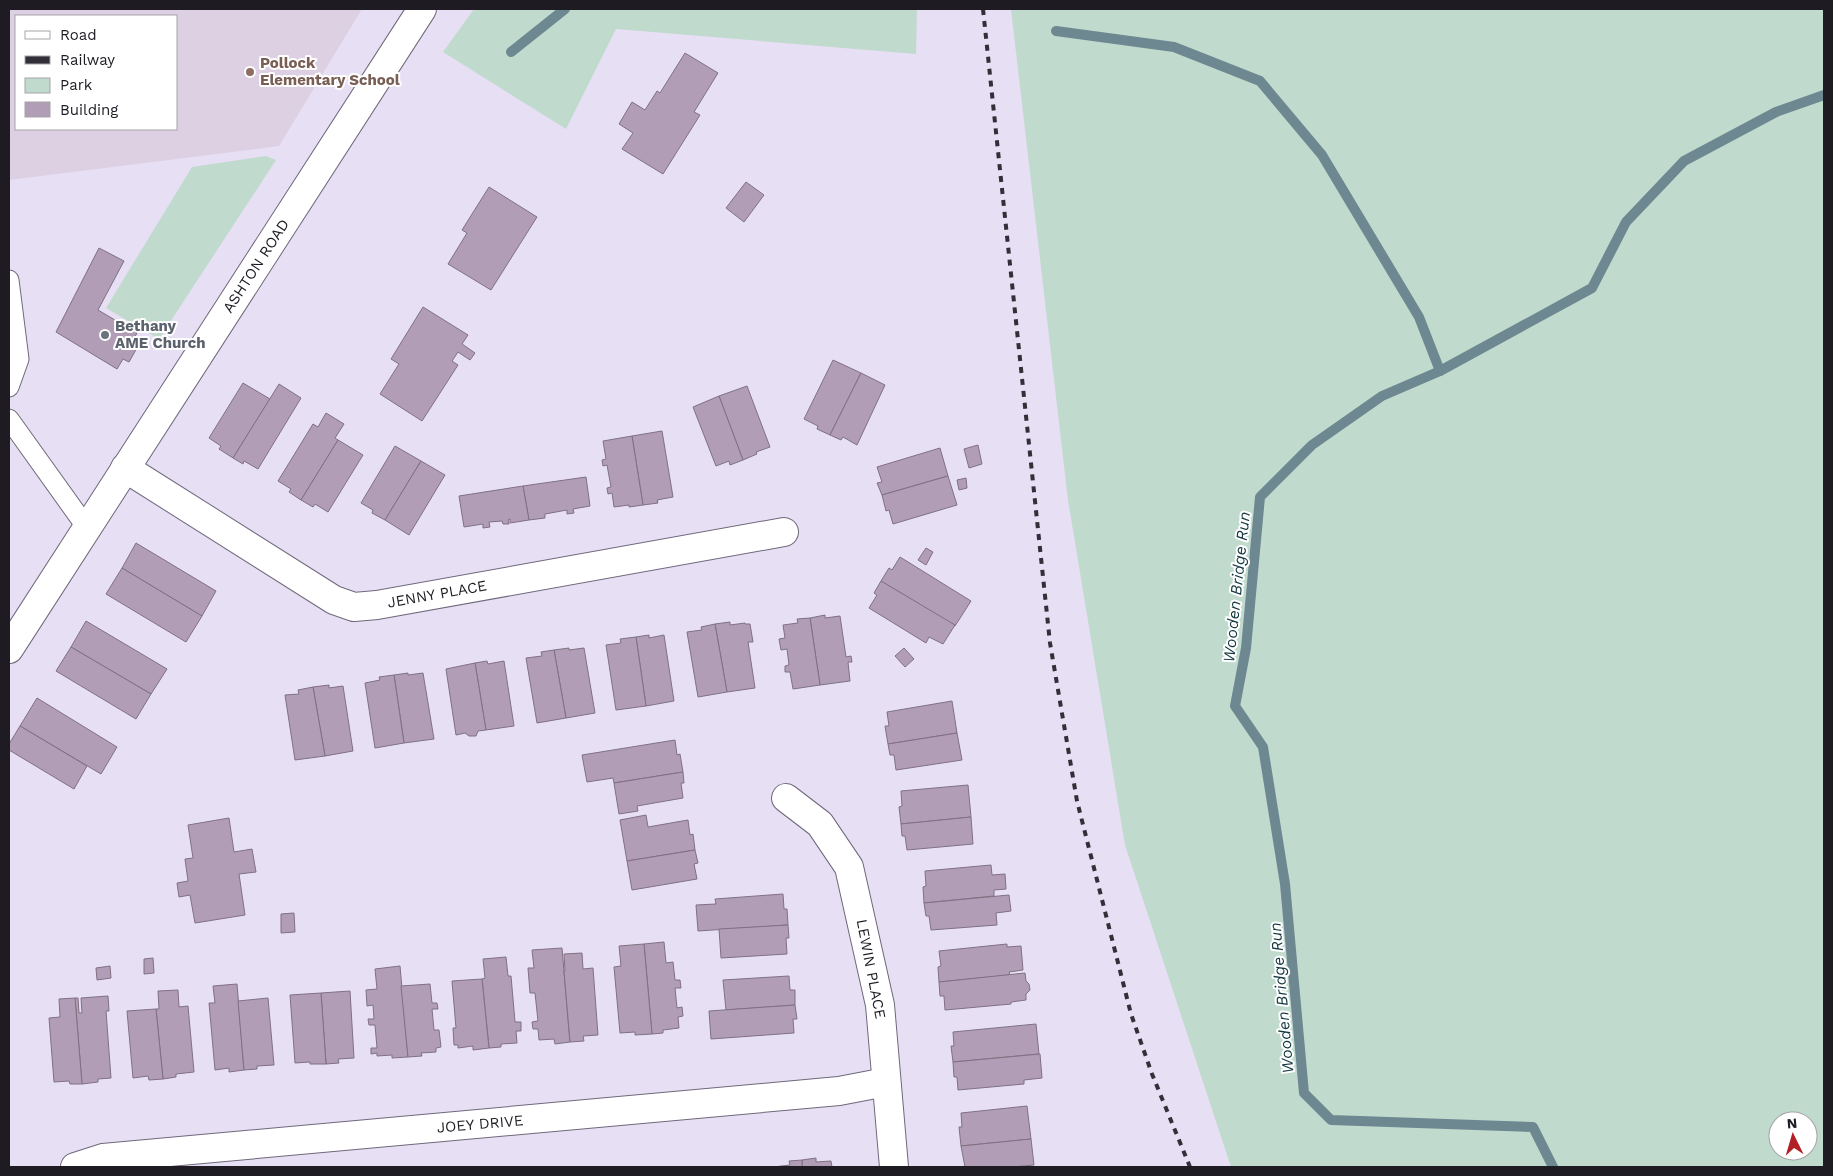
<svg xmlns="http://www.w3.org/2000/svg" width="1833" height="1176" viewBox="0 0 1833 1176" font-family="'Work Sans',sans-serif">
  <rect width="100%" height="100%" fill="#e7dff4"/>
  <path fill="#ddd0e3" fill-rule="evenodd" d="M 9,9 L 362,9 L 279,146 L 9,180 ZM 16,16 L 176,16 L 176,129 L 16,129 Z"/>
  <g fill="#c1dace" fill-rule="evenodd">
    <path d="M 474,9 L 917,9 L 916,54 L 616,29 L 566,129 L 443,52 Z"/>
    <path d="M 1011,9 L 1824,9 L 1824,1167 L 1231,1167 L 1125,845 L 1068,500 ZM 1778,1121 L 1808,1121 L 1808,1151 L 1778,1151 Z"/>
    <path d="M 266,156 L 276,160 L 159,339 L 106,308 L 192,167 Z"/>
  </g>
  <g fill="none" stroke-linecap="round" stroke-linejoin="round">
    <g stroke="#6e8891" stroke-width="10">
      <path d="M 1056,31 L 1174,47 L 1260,81 L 1322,155 L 1419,317 L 1440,371"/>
      <path d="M 511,52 L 565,9"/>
      <path d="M 1553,1167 L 1533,1127 L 1331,1120 L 1304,1093 L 1285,884 L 1263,747 L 1235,706 L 1246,648 L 1260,497 L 1312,445 L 1382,396 L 1440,371 L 1592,288 L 1626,222 L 1684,161 L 1776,112 L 1824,95"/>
    </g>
  </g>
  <g fill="#b29db6" stroke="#7f7182">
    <path d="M 685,53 L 718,73 L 694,112 L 700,115 L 663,174 L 622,149 L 633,133 L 619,124 L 632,102 L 645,110 L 657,91 L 660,93 Z"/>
    <path d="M 746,182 L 764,195 L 744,222 L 726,208 Z"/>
    <path d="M 489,187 L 537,217 L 491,290 L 448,264 L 467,233 L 462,230 Z"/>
    <path d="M 99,248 L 124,261 L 98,310 L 137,333 L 132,342 L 138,346 L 129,362 L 123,359 L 117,369 L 56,332 Z"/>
    <path d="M 423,307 L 468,335 L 462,344 L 475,353 L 470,360 L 458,352 L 452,361 L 458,365 L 422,421 L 380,394 L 399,364 L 391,359 Z"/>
    <path d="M 833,360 L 861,373 L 830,435 L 817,429 L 818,426 L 804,419 Z"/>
    <path d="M 861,373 L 885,385 L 857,445 L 843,437 L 841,440 L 830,435 Z"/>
    <path d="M 243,383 L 270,399 L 233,458 L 219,449 L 221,446 L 209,438 Z"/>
    <path d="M 279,384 L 301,398 L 258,469 L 244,461 L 243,464 L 233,458 Z"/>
    <path d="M 747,386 L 770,447 L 756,452 L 757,454 L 743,460 L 719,396 Z"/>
    <path d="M 719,396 L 743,460 L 730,465 L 729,461 L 716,466 L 693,407 Z"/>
    <path d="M 326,413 L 344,424 L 335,438 L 338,440 L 301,500 L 289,492 L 291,489 L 278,481 L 313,424 L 318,427 Z"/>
    <path d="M 662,431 L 673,497 L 657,500 L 658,503 L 643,505 L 632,436 Z"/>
    <path d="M 632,436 L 643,505 L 629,507 L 629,505 L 614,507 L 612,493 L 608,494 L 607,488 L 611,487 L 607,465 L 603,466 L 602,460 L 606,459 L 603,441 Z"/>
    <path d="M 338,440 L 363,455 L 328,512 L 315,504 L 313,507 L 301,500 Z"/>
    <path d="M 978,445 L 982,464 L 969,468 L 964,449 Z"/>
    <path d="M 395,446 L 421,461 L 385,520 L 372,513 L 373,510 L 361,503 Z"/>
    <path d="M 940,448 L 948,476 L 882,495 L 877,483 L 882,482 L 877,467 Z"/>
    <path d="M 421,461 L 445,475 L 409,535 L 385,520 Z"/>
    <path d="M 948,476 L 957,505 L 893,524 L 889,510 L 886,511 L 882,495 Z"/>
    <path d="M 586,477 L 590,506 L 573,509 L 574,513 L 567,514 L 567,510 L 545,514 L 545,518 L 529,520 L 523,486 Z"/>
    <path d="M 966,478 L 967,488 L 959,490 L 957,480 Z"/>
    <path d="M 523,486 L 529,520 L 510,523 L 510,519 L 508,520 L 509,524 L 503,524 L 502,521 L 489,522 L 490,527 L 483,528 L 483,524 L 464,527 L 459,496 Z"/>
    <path d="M 136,543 L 216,591 L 202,616 L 122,568 Z"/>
    <path d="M 926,548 L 933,552 L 926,565 L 918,560 Z"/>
    <path d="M 900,557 L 971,601 L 955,626 L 881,581 L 889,568 L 892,570 Z"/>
    <path d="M 122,568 L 202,616 L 186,642 L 106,594 Z"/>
    <path d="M 881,581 L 955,625 L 943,644 L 929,637 L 926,643 L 869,608 L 877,595 L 874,593 Z"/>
    <path d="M 825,615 L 825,618 L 840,616 L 846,657 L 851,656 L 852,662 L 848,662 L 850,681 L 820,685 L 810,618 Z"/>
    <path d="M 810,618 L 820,685 L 793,689 L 790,672 L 785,672 L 785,666 L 789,665 L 787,649 L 781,650 L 779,639 L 785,638 L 783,625 L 798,623 L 797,619 Z"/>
    <path d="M 86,621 L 167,669 L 151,694 L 71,647 Z"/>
    <path d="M 730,622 L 730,625 L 745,623 L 745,624 L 750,624 L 753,642 L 748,642 L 755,688 L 727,692 L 715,624 Z"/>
    <path d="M 715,624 L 727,692 L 698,697 L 687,632 L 702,630 L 701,627 Z"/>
    <path d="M 649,635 L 649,638 L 664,635 L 674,701 L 646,706 L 636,637 Z"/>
    <path d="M 636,637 L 646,706 L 616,710 L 606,645 L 621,643 L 620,639 Z"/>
    <path d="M 71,647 L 151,694 L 136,719 L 56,671 Z"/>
    <path d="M 569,648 L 569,650 L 584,648 L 595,713 L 566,718 L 554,650 Z"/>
    <path d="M 904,648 L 914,659 L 905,667 L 895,656 Z"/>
    <path d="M 554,650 L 566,718 L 537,723 L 526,658 L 542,656 L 541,652 Z"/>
    <path d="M 487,661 L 488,664 L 504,661 L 514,726 L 486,730 L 475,663 Z"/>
    <path d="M 475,663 L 486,730 L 478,731 L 476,736 L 469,736 L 465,733 L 456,735 L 446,669 Z"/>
    <path d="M 408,673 L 408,675 L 423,673 L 434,739 L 404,743 L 394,675 Z"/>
    <path d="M 394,675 L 404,743 L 375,748 L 365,683 L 380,680 L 379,677 Z"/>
    <path d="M 329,685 L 329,688 L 343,686 L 353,751 L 325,756 L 313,687 Z"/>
    <path d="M 313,687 L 325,756 L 295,760 L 285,695 L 299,694 L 298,690 Z"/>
    <path d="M 37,698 L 117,747 L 101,774 L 20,726 Z"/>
    <path d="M 952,701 L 957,733 L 888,744 L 885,726 L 889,726 L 887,712 Z"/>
    <path d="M 20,726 L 87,766 L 74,789 L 9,750 L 9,744 Z"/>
    <path d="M 957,733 L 962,760 L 896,770 L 894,755 L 890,755 L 888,744 Z"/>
    <path d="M 675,740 L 677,755 L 680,754 L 683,772 L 614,783 L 613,778 L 587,782 L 582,755 Z"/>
    <path d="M 683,772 L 684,783 L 681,783 L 683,798 L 637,806 L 638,811 L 619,814 L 614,783 Z"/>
    <path d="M 968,785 L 971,817 L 901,824 L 899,807 L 902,806 L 901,791 Z"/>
    <path d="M 646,815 L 648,827 L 688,820 L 690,835 L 693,834 L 695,850 L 627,861 L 620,820 Z"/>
    <path d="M 971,817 L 973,844 L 907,850 L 905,836 L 902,836 L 901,824 Z"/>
    <path d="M 229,818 L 234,852 L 252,849 L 256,872 L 239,874 L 245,915 L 195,923 L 190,895 L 179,897 L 177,883 L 188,881 L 185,859 L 193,858 L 188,825 Z"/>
    <path d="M 695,850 L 698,863 L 694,864 L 697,879 L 632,890 L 627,861 Z"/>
    <path d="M 991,865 L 992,875 L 1005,874 L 1006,889 L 994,890 L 994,896 L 924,903 L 923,887 L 926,886 L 925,871 Z"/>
    <path d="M 783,894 L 784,909 L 787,909 L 788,925 L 698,931 L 696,905 L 716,904 L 715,899 Z"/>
    <path d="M 1009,895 L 1011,911 L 996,913 L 997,925 L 931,930 L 929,916 L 926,916 L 924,903 Z"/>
    <path d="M 294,913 L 295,932 L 281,933 L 281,914 Z"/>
    <path d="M 788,925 L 789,938 L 786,938 L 787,954 L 721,958 L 719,929 Z"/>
    <path d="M 664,942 L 666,963 L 673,962 L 675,980 L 680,980 L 681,988 L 675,988 L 677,1008 L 682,1007 L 683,1016 L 678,1017 L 679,1028 L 663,1030 L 663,1033 L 652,1034 L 644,944 Z"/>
    <path d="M 644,944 L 652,1034 L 635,1035 L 635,1032 L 620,1033 L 614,967 L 621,966 L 619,946 Z"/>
    <path d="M 1007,944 L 1007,947 L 1021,946 L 1023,970 L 1009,972 L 1010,975 L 939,982 L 938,967 L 941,966 L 939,951 Z"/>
    <path d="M 562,948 L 570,1042 L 555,1044 L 554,1039 L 539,1040 L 538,1029 L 533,1029 L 532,1022 L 538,1021 L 535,993 L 530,993 L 528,968 L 534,968 L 532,950 Z"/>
    <path d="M 582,953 L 583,969 L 593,968 L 598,1035 L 583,1036 L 584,1041 L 570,1042 L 564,971 L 565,971 L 564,954 Z"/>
    <path d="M 506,957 L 508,976 L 511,976 L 515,1022 L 521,1022 L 521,1031 L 516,1031 L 517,1043 L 501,1044 L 501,1047 L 489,1048 L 482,979 L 485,978 L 483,959 Z"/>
    <path d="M 153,958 L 154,973 L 144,974 L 144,959 Z"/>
    <path d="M 110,966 L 111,978 L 97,980 L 96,968 Z"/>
    <path d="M 400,966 L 408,1057 L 392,1058 L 392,1055 L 377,1056 L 377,1053 L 371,1054 L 371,1048 L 377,1048 L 375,1025 L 369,1025 L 368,1019 L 374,1019 L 373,1005 L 367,1006 L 366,990 L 377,989 L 375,969 Z"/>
    <path d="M 1025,973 L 1026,981 L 1029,984 L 1030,990 L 1026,994 L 1026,1000 L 1011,1002 L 1011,1004 L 945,1010 L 944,996 L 940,996 L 939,982 Z"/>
    <path d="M 789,976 L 790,990 L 795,990 L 795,1005 L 726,1010 L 723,980 Z"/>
    <path d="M 482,979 L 489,1048 L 473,1050 L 473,1046 L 458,1048 L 458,1045 L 454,1045 L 453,1028 L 456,1028 L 452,981 Z"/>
    <path d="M 237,984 L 244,1070 L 229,1072 L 229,1068 L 215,1070 L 209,1003 L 215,1003 L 213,986 Z"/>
    <path d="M 430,984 L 432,1003 L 437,1003 L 438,1009 L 432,1009 L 434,1030 L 439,1030 L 441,1047 L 436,1048 L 436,1052 L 421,1053 L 422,1056 L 408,1057 L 401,986 Z"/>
    <path d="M 178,990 L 179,1007 L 188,1006 L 194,1072 L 176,1074 L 176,1077 L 163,1079 L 156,1009 L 159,1009 L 158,991 Z"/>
    <path d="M 350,991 L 354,1058 L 338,1059 L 339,1063 L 326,1064 L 321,993 Z"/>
    <path d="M 321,993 L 326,1064 L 310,1064 L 310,1062 L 295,1063 L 290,995 Z"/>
    <path d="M 108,996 L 109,1011 L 106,1011 L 111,1078 L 98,1079 L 98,1082 L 82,1084 L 75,998 L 78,998 L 79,1013 L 82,1013 L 81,998 Z"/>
    <path d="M 75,998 L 82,1084 L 70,1084 L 69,1081 L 54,1082 L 49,1018 L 60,1017 L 59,999 Z"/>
    <path d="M 268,998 L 274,1065 L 257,1066 L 257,1069 L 244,1070 L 238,1001 Z"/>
    <path d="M 795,1005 L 797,1019 L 793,1019 L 794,1033 L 711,1039 L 709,1011 Z"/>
    <path d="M 156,1009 L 163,1079 L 149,1080 L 148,1076 L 133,1078 L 127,1011 Z"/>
    <path d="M 1036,1024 L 1039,1054 L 953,1062 L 951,1046 L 954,1046 L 953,1032 Z"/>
    <path d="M 1040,1054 L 1042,1078 L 1024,1080 L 1024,1084 L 958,1090 L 957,1077 L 954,1077 L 953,1062 Z"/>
    <path d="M 1027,1106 L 1031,1139 L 961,1146 L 959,1127 L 962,1127 L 961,1113 Z"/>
    <path d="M 1031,1139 L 1034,1165 L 1013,1167 L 965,1167 L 961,1146 Z"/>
    <path d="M 816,1158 L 816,1162 L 831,1161 L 832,1167 L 802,1167 L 802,1160 Z"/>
    <path d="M 802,1160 L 802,1167 L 773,1167 L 790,1165 L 789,1161 Z"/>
  </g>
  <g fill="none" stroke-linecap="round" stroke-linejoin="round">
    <defs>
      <g id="service">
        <path d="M 9,280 L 19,359 L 9,387"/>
        <path d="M 9,419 L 87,528"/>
      </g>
      <g id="minor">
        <path d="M 125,468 L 334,600 L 354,607 L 377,605 L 784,532"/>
        <path d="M 9,649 L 422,9"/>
        <path d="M 786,798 L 820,824 L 849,867 L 880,1005 L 894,1167"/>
        <path d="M 75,1167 L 103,1158 L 839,1091 L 886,1082"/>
      </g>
    </defs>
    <use href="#service" stroke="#6f687b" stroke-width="21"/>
    <use href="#minor" stroke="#6f687b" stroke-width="30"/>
    <use href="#service" stroke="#fff" stroke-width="19"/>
    <use href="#minor" stroke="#fff" stroke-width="28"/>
    <path stroke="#332f38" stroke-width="4" stroke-dasharray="6 6" stroke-linecap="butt" d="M 983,9 L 1050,643 L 1077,801 L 1131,1014 L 1152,1074 L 1190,1167"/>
  </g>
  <circle fill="#8d6e63" stroke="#fff" stroke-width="2" cx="250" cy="72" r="5"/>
  <circle fill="#6b7280" stroke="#fff" stroke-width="2" cx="105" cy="335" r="5"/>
  <g text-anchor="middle" stroke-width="4" stroke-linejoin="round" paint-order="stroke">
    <g font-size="15" font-weight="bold" fill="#785e54" stroke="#fff" text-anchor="start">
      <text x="260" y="68">Pollock<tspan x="260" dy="17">Elementary School</tspan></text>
    </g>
    <g font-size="15" fill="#1e1b23" stroke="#fff">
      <text transform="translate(256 266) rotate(-57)" y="5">ASHTON ROAD</text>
      <text transform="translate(437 594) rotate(-10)" y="5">JENNY PLACE</text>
      <text transform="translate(871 969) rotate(79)" y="5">LEWIN PLACE</text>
      <text transform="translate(480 1124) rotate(-5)" y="5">JOEY DRIVE</text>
    </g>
    <g font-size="15" font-weight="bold" fill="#5b616d" stroke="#fff" text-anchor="start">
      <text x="115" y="331">Bethany<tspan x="115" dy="17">AME Church</tspan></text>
    </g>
    <g font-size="16" font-style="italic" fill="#133840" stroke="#fff">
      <text transform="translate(1236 587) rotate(-84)" y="6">Wooden Bridge Run</text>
      <text transform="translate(1281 998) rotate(-95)" y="6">Wooden Bridge Run</text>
    </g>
  </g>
  <rect width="1833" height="1176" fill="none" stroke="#1e1b23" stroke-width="20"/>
  <rect x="15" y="15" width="162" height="115" fill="#ffffff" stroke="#a5a4a7"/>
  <rect x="25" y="31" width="25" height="8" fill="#ffffff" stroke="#a5a4a7"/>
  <text x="60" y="40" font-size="15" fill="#1e1b23">Road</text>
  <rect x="25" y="56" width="25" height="8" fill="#332f38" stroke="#a5a4a7"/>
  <text x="60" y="65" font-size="15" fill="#1e1b23">Railway</text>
  <rect x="25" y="78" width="25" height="15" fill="#c1dace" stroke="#a5a4a7"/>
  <text x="60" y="90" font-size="15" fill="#1e1b23">Park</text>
  <rect x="25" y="102" width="25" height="15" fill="#b29db6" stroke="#a5a4a7"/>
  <text x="60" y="115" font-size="15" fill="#1e1b23">Building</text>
  <g transform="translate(1793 1136) rotate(355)"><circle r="24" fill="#ffffff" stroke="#a5a4a7"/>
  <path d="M0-4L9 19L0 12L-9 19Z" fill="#b12026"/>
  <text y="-8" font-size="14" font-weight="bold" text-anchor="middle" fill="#1e1b23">N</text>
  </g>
</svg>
